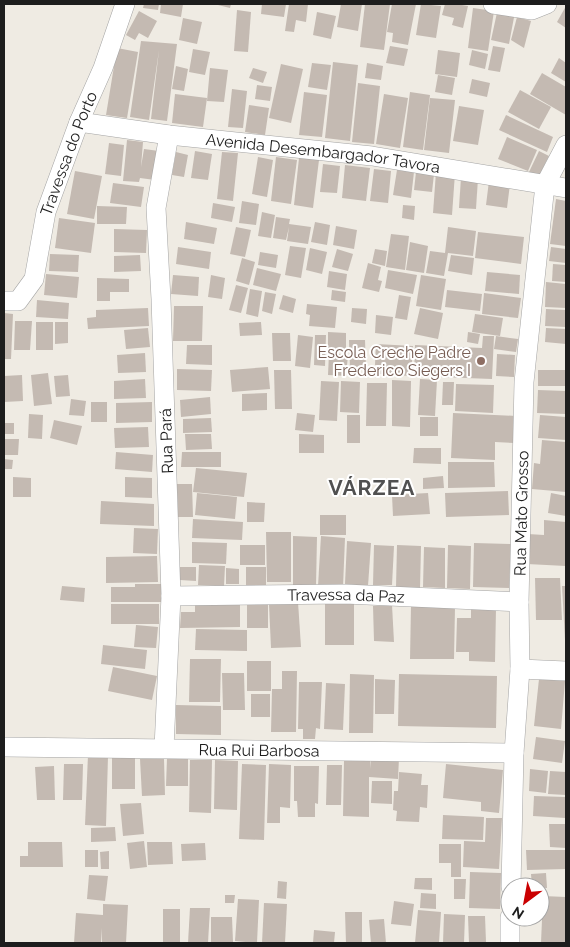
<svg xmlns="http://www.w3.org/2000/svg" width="570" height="947" viewBox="0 0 570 947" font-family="Raleway,sans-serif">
  <rect width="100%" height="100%" fill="#efebe3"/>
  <g fill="#c4bab2">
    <path d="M 144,4 L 159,4 L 158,10 L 143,8 Z"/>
    <path d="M 161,4 L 183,4 L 181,17 L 160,13 Z"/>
    <path d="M 214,4 L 231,4 L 230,8 Z"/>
    <path d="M 262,4 L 286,4 L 284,17 L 261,14 Z"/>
    <path d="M 289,4 L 308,4 L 306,22 L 296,20 L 294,32 L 285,31 Z"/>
    <path d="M 341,4 L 362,4 L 358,31 L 337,27 Z"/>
    <path d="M 365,4 L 390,4 L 384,50 L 360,47 Z"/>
    <path d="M 392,4 L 416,4 L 408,45 L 392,42 L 393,33 L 387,32 Z"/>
    <path d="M 421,4 L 441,6 L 436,38 L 416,35 Z"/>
    <path d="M 445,4 L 456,4 L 468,6 L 463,28 L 452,25 L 454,18 L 442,15 Z"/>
    <path d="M 566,6 L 566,28 L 557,22 Z"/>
    <path d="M 473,8 L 494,11 L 488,51 L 468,48 Z"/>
    <path d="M 498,8 L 515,12 L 509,44 L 491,40 Z"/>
    <path d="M 237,10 L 251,12 L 248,52 L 234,51 Z"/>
    <path d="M 139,11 L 157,21 L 148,38 L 139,33 L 135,40 L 126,35 Z"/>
    <path d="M 317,12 L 336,16 L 331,39 L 313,35 Z"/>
    <path d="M 517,17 L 531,21 L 524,48 L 511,40 Z"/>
    <path d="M 183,18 L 202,22 L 197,44 L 179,40 Z"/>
    <path d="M 141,41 L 177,44 L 167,121 L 151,119 L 159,50 L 149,120 L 130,117 Z"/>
    <path d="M 390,46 L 408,49 L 404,66 L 386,63 Z"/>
    <path d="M 493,46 L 505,48 L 500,72 L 488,70 Z"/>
    <path d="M 117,48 L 138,52 L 127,118 L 106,115 Z"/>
    <path d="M 193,49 L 210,52 L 205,75 L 189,72 Z"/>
    <path d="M 438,50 L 460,53 L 457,77 L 435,74 Z"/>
    <path d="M 472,50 L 488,54 L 485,69 L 469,65 Z"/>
    <path d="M 559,58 L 566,63 L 566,82 L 551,73 Z"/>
    <path d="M 333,62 L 358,65 L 350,141 L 325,138 Z"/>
    <path d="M 312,63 L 331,65 L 327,90 L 308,87 Z"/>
    <path d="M 367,63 L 383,66 L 381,80 L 365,78 Z"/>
    <path d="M 281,64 L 303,69 L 291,123 L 269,118 Z"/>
    <path d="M 176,66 L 188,69 L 184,91 L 172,89 Z"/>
    <path d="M 210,68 L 228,70 L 224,102 L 207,101 Z"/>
    <path d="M 253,68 L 267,72 L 263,83 L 249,78 Z"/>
    <path d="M 542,73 L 566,87 L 566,115 L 530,94 Z"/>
    <path d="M 438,75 L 455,78 L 452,95 L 435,92 Z"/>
    <path d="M 472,79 L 490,83 L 487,97 L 469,93 Z"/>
    <path d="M 358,83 L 380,86 L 374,144 L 352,142 Z"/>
    <path d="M 257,85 L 272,87 L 270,101 L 255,99 Z"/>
    <path d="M 232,89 L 247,91 L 243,128 L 228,127 Z"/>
    <path d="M 520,90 L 551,107 L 539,129 L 508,112 Z"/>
    <path d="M 304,92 L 327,95 L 322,137 L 299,135 Z"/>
    <path d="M 410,92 L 430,95 L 423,150 L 403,147 Z"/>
    <path d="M 175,94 L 207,98 L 203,127 L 172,123 Z"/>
    <path d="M 384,94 L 408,98 L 400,148 L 376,144 Z"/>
    <path d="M 430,98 L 455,100 L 449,153 L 424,150 Z"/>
    <path d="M 249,105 L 269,108 L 265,135 L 245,132 Z"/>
    <path d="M 459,106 L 484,110 L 478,145 L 453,141 Z"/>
    <path d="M 506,115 L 553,137 L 547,152 L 499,130 Z"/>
    <path d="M 507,137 L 537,150 L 528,171 L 498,159 Z"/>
    <path d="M 127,140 L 143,142 L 141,167 L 144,149 L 159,151 L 155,180 L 140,178 L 139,182 L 123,181 Z"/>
    <path d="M 109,143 L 124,145 L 121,176 L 105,174 Z"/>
    <path d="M 195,151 L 212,154 L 208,180 L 191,178 Z"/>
    <path d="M 539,151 L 549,156 L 539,176 L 529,172 Z"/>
    <path d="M 176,152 L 188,155 L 184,177 L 172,175 Z"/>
    <path d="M 222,152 L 238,153 L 233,201 L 217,199 Z"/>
    <path d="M 258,157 L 273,160 L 267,197 L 252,194 Z"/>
    <path d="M 276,157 L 297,160 L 291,204 L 271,201 Z"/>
    <path d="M 299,158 L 319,160 L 313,208 L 294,205 Z"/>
    <path d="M 323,164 L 340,166 L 337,193 L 320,192 Z"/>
    <path d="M 345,165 L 370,168 L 366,201 L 342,198 Z"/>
    <path d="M 374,169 L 391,171 L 388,203 L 370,201 Z"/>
    <path d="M 397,170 L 414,172 L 411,198 L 393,195 Z"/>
    <path d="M 75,171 L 102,176 L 94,219 L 67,214 Z"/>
    <path d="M 416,172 L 434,174 L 432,192 L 414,190 Z"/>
    <path d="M 436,172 L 455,173 L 452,215 L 433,213 Z"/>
    <path d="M 461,177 L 478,178 L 476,209 L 459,208 Z"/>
    <path d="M 489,181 L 510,184 L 507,208 L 486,205 Z"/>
    <path d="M 113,183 L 144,187 L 141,207 L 110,203 Z"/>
    <path d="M 556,199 L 566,201 L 566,246 L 550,244 Z"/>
    <path d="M 242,201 L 259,204 L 256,225 L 239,223 Z"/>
    <path d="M 213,203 L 235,207 L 232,222 L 211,218 Z"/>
    <path d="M 403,205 L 415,206 L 414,220 L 402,218 Z"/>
    <path d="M 97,206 L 127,207 L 126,224 L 97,224 Z"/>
    <path d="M 262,212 L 275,215 L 271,238 L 258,236 Z"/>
    <path d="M 276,217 L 290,219 L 289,224 L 311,227 L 308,244 L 287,241 L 289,227 L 286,240 L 273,238 Z"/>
    <path d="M 59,218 L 95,223 L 91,253 L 55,248 Z"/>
    <path d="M 186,222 L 217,228 L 214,244 L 184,239 Z"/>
    <path d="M 315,222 L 330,225 L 327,245 L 311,242 Z"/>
    <path d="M 336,226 L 357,230 L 354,249 L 333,245 Z"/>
    <path d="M 236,227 L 251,230 L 245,257 L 230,254 Z"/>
    <path d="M 448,227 L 476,231 L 473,256 L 448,253 L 444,276 L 426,273 L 430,251 L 445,253 Z"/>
    <path d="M 114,229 L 147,230 L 146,253 L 114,252 Z"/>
    <path d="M 478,232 L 524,237 L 521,264 L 475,258 Z"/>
    <path d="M 391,234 L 409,236 L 405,270 L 386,267 Z"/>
    <path d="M 410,242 L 428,246 L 424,273 L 406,270 Z"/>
    <path d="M 290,246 L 306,248 L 301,278 L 285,275 Z"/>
    <path d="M 178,247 L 211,252 L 209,269 L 176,264 Z"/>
    <path d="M 551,247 L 566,249 L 566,263 L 549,261 Z"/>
    <path d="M 310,248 L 327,252 L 322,274 L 306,270 Z"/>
    <path d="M 337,249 L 353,254 L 348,271 L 332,267 Z"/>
    <path d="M 375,249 L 387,251 L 385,266 L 372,263 Z"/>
    <path d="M 260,252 L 278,255 L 276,268 L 258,265 Z"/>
    <path d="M 50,254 L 79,255 L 78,272 L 49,271 Z"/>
    <path d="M 140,255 L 141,271 L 114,272 L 114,256 Z"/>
    <path d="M 451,255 L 474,258 L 472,275 L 448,271 Z"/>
    <path d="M 242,258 L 255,262 L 249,285 L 236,281 Z"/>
    <path d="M 368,263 L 381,267 L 378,280 L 382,281 L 379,292 L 362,288 Z"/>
    <path d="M 553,264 L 566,265 L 566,282 L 552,281 Z"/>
    <path d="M 257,268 L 281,274 L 276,291 L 253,285 Z"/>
    <path d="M 388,270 L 417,275 L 413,294 L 385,288 Z"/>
    <path d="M 329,271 L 347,274 L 345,290 L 327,287 Z"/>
    <path d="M 487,272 L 520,275 L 519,294 L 485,291 Z"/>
    <path d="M 46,274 L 79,277 L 77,298 L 44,295 Z"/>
    <path d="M 173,275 L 199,277 L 198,296 L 171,294 Z"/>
    <path d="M 211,275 L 225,278 L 222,299 L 208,297 Z"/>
    <path d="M 421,275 L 446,279 L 441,310 L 416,306 Z"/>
    <path d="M 97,278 L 129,279 L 129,292 L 110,292 L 110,301 L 97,301 Z"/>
    <path d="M 546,282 L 566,284 L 566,308 L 545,307 Z"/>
    <path d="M 236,285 L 248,288 L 241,313 L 229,310 Z"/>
    <path d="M 250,289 L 262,291 L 258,317 L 246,314 Z"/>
    <path d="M 332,290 L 346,292 L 345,302 L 331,300 Z"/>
    <path d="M 447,290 L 482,294 L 480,311 L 445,307 Z"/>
    <path d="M 265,292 L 276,294 L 272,314 L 262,311 Z"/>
    <path d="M 484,293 L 521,298 L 518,318 L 482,314 Z"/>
    <path d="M 283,295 L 296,299 L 293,313 L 279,309 Z"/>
    <path d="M 399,295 L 411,297 L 407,320 L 395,318 Z"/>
    <path d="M 37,300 L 69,303 L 68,319 L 36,317 Z"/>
    <path d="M 307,304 L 337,307 L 335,328 L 309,326 L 310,315 L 306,314 Z"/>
    <path d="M 174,306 L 203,306 L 202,341 L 173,341 Z"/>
    <path d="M 148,308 L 149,326 L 88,329 L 87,318 L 96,317 L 96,310 Z"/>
    <path d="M 352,308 L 367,309 L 366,324 L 351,322 Z"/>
    <path d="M 420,308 L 443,313 L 438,339 L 414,334 Z"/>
    <path d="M 546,309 L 566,310 L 566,327 L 545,326 Z"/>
    <path d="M 4,313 L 13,314 L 11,359 L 4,359 Z"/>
    <path d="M 475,314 L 503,318 L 500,336 L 472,332 Z"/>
    <path d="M 376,315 L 393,317 L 391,335 L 375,333 Z"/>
    <path d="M 15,321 L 32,321 L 30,350 L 14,350 Z"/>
    <rect x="36" y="322" width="17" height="28"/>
    <path d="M 55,322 L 68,322 L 68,343 L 55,344 Z"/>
    <path d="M 261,322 L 262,335 L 240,336 L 239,323 Z"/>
    <path d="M 148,328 L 150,347 L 126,349 L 124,330 Z"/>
    <path d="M 546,328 L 566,329 L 566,344 L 545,342 Z"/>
    <path d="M 328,332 L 346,333 L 346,350 L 328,350 Z"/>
    <path d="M 468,332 L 480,334 L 478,344 L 467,342 Z"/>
    <path d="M 272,333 L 290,333 L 291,361 L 273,361 Z"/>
    <path d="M 298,335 L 313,337 L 310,368 L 295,366 Z"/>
    <path d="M 315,335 L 326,335 L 325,366 L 314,365 Z"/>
    <path d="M 483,336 L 494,336 L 492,379 L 414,376 L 415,345 L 482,348 Z"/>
    <path d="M 496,336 L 518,339 L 516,352 L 494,349 Z"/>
    <path d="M 349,340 L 365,340 L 366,369 L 350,369 Z"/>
    <path d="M 376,344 L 413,346 L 411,376 L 380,374 L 380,365 L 375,365 Z"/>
    <path d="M 187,345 L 212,345 L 212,365 L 186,364 Z"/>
    <path d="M 145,353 L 146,372 L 118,373 L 117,355 Z"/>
    <path d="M 329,353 L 348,355 L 346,376 L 328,375 Z"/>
    <path d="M 497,354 L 515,355 L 514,377 L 496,376 Z"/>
    <path d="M 268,367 L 270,389 L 232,392 L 230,370 Z"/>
    <path d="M 177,369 L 212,370 L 211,391 L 177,390 Z"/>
    <path d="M 274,370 L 291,370 L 292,409 L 275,409 Z"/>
    <rect x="538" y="370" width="28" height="16"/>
    <path d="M 48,373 L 52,404 L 34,406 L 31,375 Z"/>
    <path d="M 22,375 L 23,401 L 4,402 L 4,376 Z"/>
    <path d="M 68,375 L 70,396 L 56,397 L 54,376 Z"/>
    <path d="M 145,379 L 146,398 L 114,399 L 114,381 Z"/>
    <path d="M 420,379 L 437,380 L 435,416 L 418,415 Z"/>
    <path d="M 392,380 L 411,381 L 410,427 L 392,426 Z"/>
    <path d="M 321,381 L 339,382 L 337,421 L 319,420 Z"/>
    <path d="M 341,381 L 360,382 L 359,413 L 340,412 Z"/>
    <path d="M 443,382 L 454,382 L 453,405 L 442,405 Z"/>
    <path d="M 367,383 L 387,383 L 386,426 L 366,426 Z"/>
    <path d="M 456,384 L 494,385 L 493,413 L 455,411 Z"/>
    <path d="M 538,390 L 566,391 L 566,414 L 537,413 Z"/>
    <path d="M 267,393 L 267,410 L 242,411 L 242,394 Z"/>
    <path d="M 210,397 L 211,414 L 181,417 L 180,400 Z"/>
    <path d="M 71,399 L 86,401 L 84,416 L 69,415 Z"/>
    <rect x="91" y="402" width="16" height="20"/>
    <path d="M 152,402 L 152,422 L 116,423 L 116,403 Z"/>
    <path d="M 297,413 L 315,415 L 313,432 L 295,430 Z"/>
    <path d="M 453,413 L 516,416 L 515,443 L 495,442 L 495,460 L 451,458 Z"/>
    <path d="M 29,414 L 43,415 L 42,439 L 28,438 Z"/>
    <rect x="347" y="415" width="13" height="28"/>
    <path d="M 540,415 L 566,417 L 566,440 L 538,438 Z"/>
    <rect x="420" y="417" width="18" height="19"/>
    <path d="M 211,418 L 212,432 L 183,433 L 183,419 Z"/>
    <path d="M 54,420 L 82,426 L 77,445 L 50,438 Z"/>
    <rect x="4" y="423" width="10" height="11"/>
    <path d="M 148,427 L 149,447 L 115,448 L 114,428 Z"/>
    <path d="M 185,434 L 211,434 L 212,449 L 186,450 Z"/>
    <path d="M 299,434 L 324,435 L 324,453 L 299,453 Z"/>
    <path d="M 4,439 L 19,439 L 18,455 L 4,455 Z"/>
    <path d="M 542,440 L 566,442 L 566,492 L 532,489 L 534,463 L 540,464 Z"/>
    <path d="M 414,448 L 441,448 L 441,464 L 413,463 Z"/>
    <path d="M 116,452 L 153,455 L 152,472 L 115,469 Z"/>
    <path d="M 182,452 L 221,452 L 221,467 L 181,467 Z"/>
    <path d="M 4,459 L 13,460 L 12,469 L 4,469 Z"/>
    <path d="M 448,462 L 494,462 L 495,487 L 448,488 Z"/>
    <path d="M 196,468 L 247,473 L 244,497 L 193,492 Z"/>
    <path d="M 443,476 L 444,488 L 423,489 L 423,478 Z"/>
    <path d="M 13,477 L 31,478 L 31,497 L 13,497 Z"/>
    <path d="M 125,477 L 152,478 L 152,498 L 125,497 Z"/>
    <path d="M 177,484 L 192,484 L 193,517 L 178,517 Z"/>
    <path d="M 508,491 L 509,515 L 446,517 L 445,493 Z"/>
    <path d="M 197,493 L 237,497 L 235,519 L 195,515 Z"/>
    <path d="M 428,493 L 430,514 L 393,516 L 392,495 Z"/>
    <path d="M 551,493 L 566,496 L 566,516 L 548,513 Z"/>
    <path d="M 101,501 L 154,504 L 154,526 L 100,524 Z"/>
    <path d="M 247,502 L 265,503 L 264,522 L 247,522 Z"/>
    <rect x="320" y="515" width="26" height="20"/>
    <path d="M 193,519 L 243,522 L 242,540 L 192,538 Z"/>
    <path d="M 544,520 L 566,522 L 566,566 L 527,564 L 528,534 L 544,535 Z"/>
    <path d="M 134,528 L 158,529 L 157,554 L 133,553 Z"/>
    <path d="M 266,532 L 291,532 L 291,582 L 267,582 Z"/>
    <path d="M 293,536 L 317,537 L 316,586 L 293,585 Z"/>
    <path d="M 321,536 L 345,538 L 343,587 L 318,586 Z"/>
    <path d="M 347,541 L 371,543 L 368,586 L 345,584 Z"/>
    <path d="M 192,542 L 227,543 L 226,564 L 192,563 Z"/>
    <path d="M 474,543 L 511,544 L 509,588 L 473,587 Z"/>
    <rect x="240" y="545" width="25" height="20"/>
    <path d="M 374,545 L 394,546 L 392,585 L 373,585 Z"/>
    <path d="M 397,545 L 421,546 L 420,588 L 396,587 Z"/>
    <path d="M 448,545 L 471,546 L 470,589 L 447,588 Z"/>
    <path d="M 424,547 L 445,548 L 445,588 L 423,587 Z"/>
    <path d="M 157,556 L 158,582 L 106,583 L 106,557 Z"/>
    <path d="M 199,565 L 225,566 L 224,586 L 198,585 Z"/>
    <path d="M 180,567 L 196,567 L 196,581 L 180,580 Z"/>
    <rect x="246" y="567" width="20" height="20"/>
    <path d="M 226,568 L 239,569 L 239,584 L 226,584 Z"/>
    <path d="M 535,578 L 560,578 L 562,620 L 536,620 Z"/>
    <path d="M 135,584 L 162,584 L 162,602 L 111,602 L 111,587 L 135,587 Z"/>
    <path d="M 62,586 L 85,588 L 84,602 L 60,600 Z"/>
    <path d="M 562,586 L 566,586 L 566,640 L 565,640 Z"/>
    <path d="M 298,602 L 301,647 L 271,648 L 269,604 Z"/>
    <path d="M 240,603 L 240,627 L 180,628 L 181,612 L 195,612 L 195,604 Z"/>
    <rect x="247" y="603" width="21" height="25"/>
    <rect x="111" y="604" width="48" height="20"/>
    <rect x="325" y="604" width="29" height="41"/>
    <path d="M 392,605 L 394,642 L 374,641 L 373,606 Z"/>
    <path d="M 411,606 L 455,607 L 454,659 L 410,659 Z"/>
    <path d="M 471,608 L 496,608 L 495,662 L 469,661 L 469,652 L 456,652 L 457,618 L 471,618 Z"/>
    <path d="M 136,625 L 158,627 L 156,648 L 134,647 Z"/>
    <path d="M 196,629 L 247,630 L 247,651 L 195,650 Z"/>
    <path d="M 103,645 L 147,650 L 145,669 L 101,664 Z"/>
    <path d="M 190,659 L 221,659 L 220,702 L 189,702 Z"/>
    <rect x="247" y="661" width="24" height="30"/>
    <path d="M 113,667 L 157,676 L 152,700 L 108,691 Z"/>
    <path d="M 282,671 L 297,671 L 296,732 L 271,732 L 272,689 L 282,689 Z"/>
    <path d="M 222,673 L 244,673 L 245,710 L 223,710 Z"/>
    <path d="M 350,674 L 374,675 L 373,733 L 349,733 Z"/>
    <path d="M 399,674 L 497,676 L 496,728 L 398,726 Z"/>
    <path d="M 375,679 L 395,680 L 394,714 L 375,714 Z"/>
    <path d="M 539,679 L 565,681 L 561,729 L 534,726 Z"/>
    <path d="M 299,682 L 322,682 L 320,729 L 316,728 L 315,739 L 303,739 L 303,729 L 298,729 Z"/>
    <path d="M 326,683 L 345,684 L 343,730 L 324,729 Z"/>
    <rect x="251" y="694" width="19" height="23"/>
    <path d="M 176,705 L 221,706 L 221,735 L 176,734 Z"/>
    <path d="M 536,737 L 565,741 L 562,763 L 533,759 Z"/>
    <path d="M 88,755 L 108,756 L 106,826 L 85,825 Z"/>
    <rect x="112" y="756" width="23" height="33"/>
    <path d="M 371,756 L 399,758 L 398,779 L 369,777 L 369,817 L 343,816 L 344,760 L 370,761 L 370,769 Z"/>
    <path d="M 167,758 L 188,758 L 188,786 L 166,786 Z"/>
    <path d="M 140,759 L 164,759 L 165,795 L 142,796 Z"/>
    <path d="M 190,760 L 212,760 L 211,813 L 189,812 Z"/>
    <path d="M 215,760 L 238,761 L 237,810 L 214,809 Z"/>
    <path d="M 64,764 L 83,764 L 82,800 L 63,800 Z"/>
    <path d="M 242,764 L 266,765 L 264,840 L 239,839 Z"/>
    <path d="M 269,764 L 291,765 L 290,808 L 280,807 L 280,823 L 267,823 Z"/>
    <path d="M 446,764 L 503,770 L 499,813 L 481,811 L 481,802 L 443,798 Z"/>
    <path d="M 327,765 L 342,765 L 341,805 L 326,805 Z"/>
    <path d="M 54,766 L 55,800 L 37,800 L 35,767 Z"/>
    <path d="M 294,766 L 319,766 L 318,804 L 315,803 L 315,817 L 298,817 L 297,801 L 294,801 Z"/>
    <path d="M 530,769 L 548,771 L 546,793 L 529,791 Z"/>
    <path d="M 550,771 L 566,772 L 566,795 L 548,794 Z"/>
    <path d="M 399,772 L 422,774 L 421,785 L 428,785 L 427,808 L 420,807 L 419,822 L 396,821 L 397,811 L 393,810 L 394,791 L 398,791 Z"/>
    <path d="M 372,781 L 392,781 L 392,804 L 371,803 Z"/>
    <path d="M 534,796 L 566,797 L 565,818 L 533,816 Z"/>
    <path d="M 141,803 L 144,834 L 123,836 L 120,804 Z"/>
    <path d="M 443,815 L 484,817 L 483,840 L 442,839 Z"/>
    <path d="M 486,818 L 502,818 L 499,869 L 463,867 L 464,841 L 485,842 Z"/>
    <path d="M 549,824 L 566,824 L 566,848 L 550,847 Z"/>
    <path d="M 115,827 L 116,841 L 91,842 L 91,828 Z"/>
    <path d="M 144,841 L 147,867 L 130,869 L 127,843 Z"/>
    <path d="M 28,842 L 62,842 L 63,867 L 20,867 L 20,856 L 28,856 Z"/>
    <path d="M 147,842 L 172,842 L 173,864 L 148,865 Z"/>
    <path d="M 205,843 L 206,860 L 182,861 L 181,844 Z"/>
    <path d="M 439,844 L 461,844 L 461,877 L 451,877 L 451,863 L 439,863 Z"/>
    <rect x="85" y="850" width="13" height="17"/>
    <path d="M 526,850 L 566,850 L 566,869 L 527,870 Z"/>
    <path d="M 109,851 L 109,869 L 101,869 L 100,852 Z"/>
    <path d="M 470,872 L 501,873 L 500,909 L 469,908 Z"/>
    <path d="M 546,873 L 547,888 L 532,887 L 531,874 Z"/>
    <path d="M 89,875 L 108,876 L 105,901 L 87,899 Z"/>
    <path d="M 415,878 L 432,878 L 432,890 L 414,889 Z"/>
    <path d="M 454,879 L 466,879 L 465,899 L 454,899 Z"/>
    <path d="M 278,881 L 287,882 L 286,899 L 277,898 Z"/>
    <path d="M 421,893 L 436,894 L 436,909 L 420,908 Z"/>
    <path d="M 225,895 L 235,895 L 234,903 L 225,903 Z"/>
    <path d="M 543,896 L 566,897 L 565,943 L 541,943 Z"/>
    <path d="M 238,899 L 259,900 L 257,943 L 235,941 Z"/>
    <path d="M 394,901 L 414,904 L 411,926 L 391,924 Z"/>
    <path d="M 264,903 L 287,904 L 285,943 L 262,943 Z"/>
    <path d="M 103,904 L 128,905 L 126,943 L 102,943 L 102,928 L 101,943 L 74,943 L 76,913 L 103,915 Z"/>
    <path d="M 190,908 L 210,908 L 208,943 L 188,943 Z"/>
    <path d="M 163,909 L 180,909 L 180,942 L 163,943 Z"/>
    <path d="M 418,910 L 441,912 L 439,943 L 415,943 Z"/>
    <path d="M 345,912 L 362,912 L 362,943 L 346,943 Z"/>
    <path d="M 444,914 L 465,915 L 464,943 L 443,943 Z"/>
    <path d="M 468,916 L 485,916 L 486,942 L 469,943 Z"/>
    <path d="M 211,917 L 232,917 L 233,942 L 211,942 Z"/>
    <path d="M 384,919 L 386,943 L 371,943 L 369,920 Z"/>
    <path d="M 314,930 L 335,932 L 334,943 L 313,943 Z"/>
  </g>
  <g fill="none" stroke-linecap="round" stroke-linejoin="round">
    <defs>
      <g id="street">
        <path d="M 493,4 L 532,10 L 547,4"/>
        <path id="s1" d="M 79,122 L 169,135 L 372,156 L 566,188"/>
        <path id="s2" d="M 4,301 L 18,301 L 34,279 L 46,212 L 79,122 L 103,68 L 125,4"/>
        <path id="s3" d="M 171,596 L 345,594 L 519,602"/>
        <path d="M 520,669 L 566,671"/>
        <path id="s4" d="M 4,747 L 514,753"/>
        <path d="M 164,748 L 171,596 L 161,299 L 156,208 L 169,135"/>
        <path id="s5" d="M 511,887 L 514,753 L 520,669 L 519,602 L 524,382 L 545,185 L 566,145"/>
        <path d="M 510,943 L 510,917"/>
      </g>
    </defs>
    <use href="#street" stroke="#a4a4a4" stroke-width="20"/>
    <use href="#street" stroke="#fff" stroke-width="19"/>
  </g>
  <circle fill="#8d6e63" stroke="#fff" stroke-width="2" cx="481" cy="361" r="5"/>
  <g text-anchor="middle" stroke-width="4" stroke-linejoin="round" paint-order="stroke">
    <g font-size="16" fill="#1d1d1d" stroke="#fff">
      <text dy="6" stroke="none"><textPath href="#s2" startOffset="172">Travessa do Porto</textPath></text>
      <text dy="6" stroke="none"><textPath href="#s1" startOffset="246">Avenida Desembargador Tavora</textPath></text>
      <text transform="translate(166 441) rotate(-92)" y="6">Rua Pará</text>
      <text dy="6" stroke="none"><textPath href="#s5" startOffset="374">Rua Mato Grosso</textPath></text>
      <text dy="6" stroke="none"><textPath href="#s3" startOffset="175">Travessa da Paz</textPath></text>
      <text dy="6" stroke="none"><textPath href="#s4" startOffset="255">Rua Rui Barbosa</textPath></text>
    </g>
    <g font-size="16" fill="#785e54" stroke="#fff" text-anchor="end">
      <text x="471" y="358">Escola Creche Padre<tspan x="471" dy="18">Frederico Siegers I</tspan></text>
    </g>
    <g font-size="21" font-weight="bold" letter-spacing="1" fill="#505050" stroke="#fff">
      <text x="372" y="495">VÁRZEA</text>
    </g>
  </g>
  <rect width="570" height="947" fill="none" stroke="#1d1d1d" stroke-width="10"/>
  <g transform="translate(525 902) rotate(212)"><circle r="24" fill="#ffffff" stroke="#a5a5a5"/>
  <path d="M0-4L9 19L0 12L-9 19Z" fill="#ca0002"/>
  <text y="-8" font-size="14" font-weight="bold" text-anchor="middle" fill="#1d1d1d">N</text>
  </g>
</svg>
